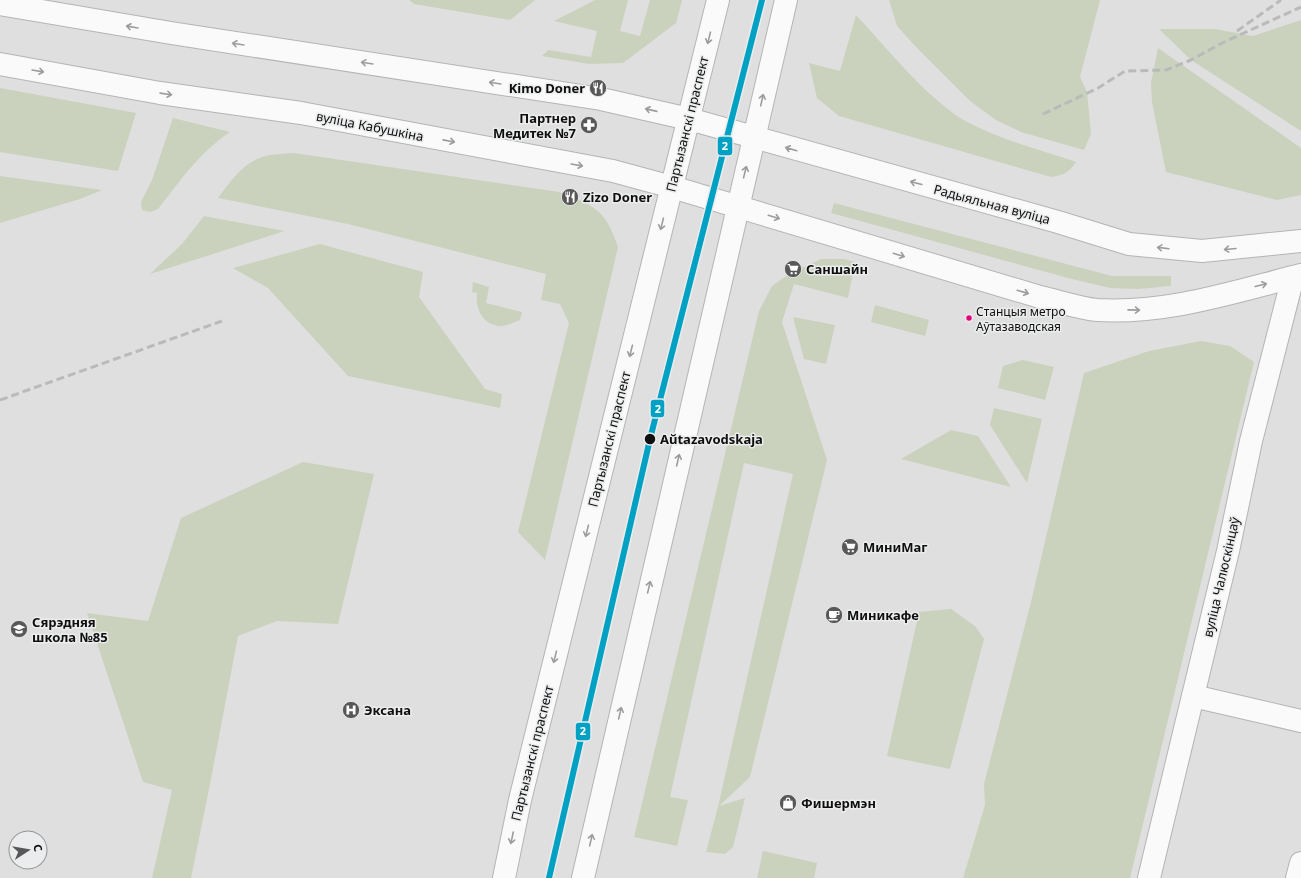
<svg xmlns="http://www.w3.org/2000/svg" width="1301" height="878" viewBox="0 0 1301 878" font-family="'Noto Sans',sans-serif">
  <rect width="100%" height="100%" fill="#dfdfdf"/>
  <g fill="#cad2bd">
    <path d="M 409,0 L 535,0 L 510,20 L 414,4 Z"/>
    <path d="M 595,0 L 628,0 L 620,31 L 640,36 L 650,0 L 682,0 L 676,23 L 623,63 L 589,64 L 542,56 L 548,50 L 591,57 L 597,31 L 554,21 Z"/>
    <path d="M 889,0 L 1100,0 L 1080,77 L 1087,92 L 1091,134 L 1084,150 L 1021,132 L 996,120 L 970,101 L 915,46 L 897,26 Z"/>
    <path d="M 856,15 C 886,47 925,96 962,119 C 997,139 1038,149 1076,162 C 1069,173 1063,175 1051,177 L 839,116 L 817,98 L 809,63 L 840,71 Z"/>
    <path d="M 1301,20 L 1301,131 L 1191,60 L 1159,29 L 1215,29 L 1253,36 Z"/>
    <path d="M 1158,48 L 1301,148 L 1301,195 L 1277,200 L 1166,172 L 1152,102 L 1151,83 Z"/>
    <path d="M 0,88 L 136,113 L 118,171 L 0,152 Z"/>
    <path d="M 173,118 L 230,132 C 200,152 180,181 158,209 L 150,212 L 142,210 L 141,202 L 152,180 Z"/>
    <path d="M 294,153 L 559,192 C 595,206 605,209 618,247 L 545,560 L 518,532 L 569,323 L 560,304 L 541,300 L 546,274 L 348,224 L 218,198 C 231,181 244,161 266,156 C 274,154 285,154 294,153 Z"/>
    <path d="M 0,176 L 102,190 L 80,199 L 0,223 Z"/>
    <path d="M 834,203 L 1112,276 L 1171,276 L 1171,286 L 1138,289 L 1110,288 L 1072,279 L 831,213 Z"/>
    <path d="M 204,216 L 285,231 L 150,274 L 182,244 Z"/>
    <path d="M 320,244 L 423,272 L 419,297 L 485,389 L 502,394 L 500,408 L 348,376 L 268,288 L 233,268 Z"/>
    <path d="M 821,259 L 844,259 L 855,262 L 848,298 L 794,284 L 782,322 L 827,460 L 750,777 L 719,806 L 745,798 L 733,847 L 725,854 L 706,852 L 718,807 L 793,474 L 744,463 L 670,797 L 688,800 L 677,846 L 634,837 L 759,311 L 772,286 L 789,274 Z"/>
    <path d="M 473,282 L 489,287 L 486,303 L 522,312 L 520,320 C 514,322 505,327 499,326 C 482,324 475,308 477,293 L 472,292 Z"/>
    <path d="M 875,305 L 929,320 L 925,336 L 871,322 Z"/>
    <path d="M 793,317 L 835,325 L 826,364 L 804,359 Z"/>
    <path d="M 1201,341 L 1230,346 L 1254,362 L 1130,878 L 963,878 L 985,805 L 984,784 L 1031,602 L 1084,373 L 1149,351 Z"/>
    <path d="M 1023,360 L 1054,367 L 1045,400 L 998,388 L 1003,366 Z"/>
    <path d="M 994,408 L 1042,419 L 1027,483 L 990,425 Z"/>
    <path d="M 951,430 L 978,436 L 1011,487 L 901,459 Z"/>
    <path d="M 303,462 L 374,474 L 338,624 L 277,621 L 238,636 L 211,779 L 191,878 L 152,878 L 172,790 L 143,782 L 87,613 L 148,621 L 181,518 Z"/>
    <path d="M 951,609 L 975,626 L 984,639 L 950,769 L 887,756 L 919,612 Z"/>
    <path d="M 763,851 L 817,863 L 814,878 L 757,878 Z"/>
  </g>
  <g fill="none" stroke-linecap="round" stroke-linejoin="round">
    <defs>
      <g id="street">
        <path d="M 1193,696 L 1301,721"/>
        <path d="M 1149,878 L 1228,551 L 1251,441 L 1293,277"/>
        <path d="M 1297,878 L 1301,863"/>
      </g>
      <g id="primary">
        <path d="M 0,4 L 171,33 L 601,99 L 689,119 L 1058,222 L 1129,244 L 1202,251 L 1301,241"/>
        <path d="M 0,64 L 160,93 L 301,113 L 613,171 L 672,187 L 1040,297 C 1058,301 1078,308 1097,310 C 1168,314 1233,292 1301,275"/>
        <path d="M 504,878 L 520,800 L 718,0"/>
        <path d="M 583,878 L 786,0"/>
      </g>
    </defs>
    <use href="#street" stroke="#b3b4b4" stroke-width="24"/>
    <use href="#primary" stroke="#b3b4b4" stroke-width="24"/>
    <use href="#street" stroke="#fafafa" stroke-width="22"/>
    <use href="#primary" stroke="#fafafa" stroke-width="22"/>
    <g stroke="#bababa" stroke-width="3" stroke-dasharray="8 4" stroke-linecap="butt">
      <path d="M 1237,31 L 1281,0"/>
      <path d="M 1043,114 L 1098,88 L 1125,71 L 1166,70 L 1191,60 L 1222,43 L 1301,7"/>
      <path d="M 0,400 L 222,321"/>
    </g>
    <defs>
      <path id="metro-1" d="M 549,878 L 650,439 L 762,0"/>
    </defs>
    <use href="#metro-1" stroke="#ebeced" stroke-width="9"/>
    <use href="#metro-1" stroke="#01a1c4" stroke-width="6"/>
  </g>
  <defs><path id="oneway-shaft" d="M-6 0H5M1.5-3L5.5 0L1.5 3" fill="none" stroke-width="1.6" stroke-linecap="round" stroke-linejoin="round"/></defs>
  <g stroke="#9c9c9c">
    <use href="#oneway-shaft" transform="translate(132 27) rotate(-170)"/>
    <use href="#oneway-shaft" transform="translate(709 38) rotate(104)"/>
    <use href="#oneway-shaft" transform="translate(238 44) rotate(-171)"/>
    <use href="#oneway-shaft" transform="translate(367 63) rotate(-171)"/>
    <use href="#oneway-shaft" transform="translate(38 71) rotate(10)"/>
    <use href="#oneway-shaft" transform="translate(495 83) rotate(-171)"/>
    <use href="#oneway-shaft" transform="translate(166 94) rotate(8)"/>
    <use href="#oneway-shaft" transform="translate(762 100) rotate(-77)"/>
    <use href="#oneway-shaft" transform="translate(651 110) rotate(-167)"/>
    <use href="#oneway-shaft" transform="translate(449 141) rotate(11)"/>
    <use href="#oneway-shaft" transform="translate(791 149) rotate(-164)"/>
    <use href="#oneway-shaft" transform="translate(577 165) rotate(10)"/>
    <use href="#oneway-shaft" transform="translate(745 172) rotate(-76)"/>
    <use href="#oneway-shaft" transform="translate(916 183) rotate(-165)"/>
    <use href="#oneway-shaft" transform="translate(774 217) rotate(17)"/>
    <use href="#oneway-shaft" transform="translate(662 224) rotate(104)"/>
    <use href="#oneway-shaft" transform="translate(1163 248) rotate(-173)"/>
    <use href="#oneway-shaft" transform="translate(1230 249) rotate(175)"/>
    <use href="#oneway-shaft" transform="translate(899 255) rotate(17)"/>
    <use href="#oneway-shaft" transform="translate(1261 285) rotate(-14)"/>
    <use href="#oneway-shaft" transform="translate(1023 292) rotate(16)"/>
    <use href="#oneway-shaft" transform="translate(1134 310) rotate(1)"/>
    <use href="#oneway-shaft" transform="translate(631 351) rotate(104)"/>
    <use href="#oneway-shaft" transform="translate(678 460) rotate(-77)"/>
    <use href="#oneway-shaft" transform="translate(587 531) rotate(104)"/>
    <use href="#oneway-shaft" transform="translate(649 587) rotate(-77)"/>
    <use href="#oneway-shaft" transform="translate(555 657) rotate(104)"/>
    <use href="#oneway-shaft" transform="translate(620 713) rotate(-77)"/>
    <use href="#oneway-shaft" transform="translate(512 838) rotate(102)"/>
    <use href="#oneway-shaft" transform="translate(591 840) rotate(-77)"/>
  </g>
  <defs>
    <symbol id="restaurant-disc" viewBox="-11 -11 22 22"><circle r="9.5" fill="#585858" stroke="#ebeced"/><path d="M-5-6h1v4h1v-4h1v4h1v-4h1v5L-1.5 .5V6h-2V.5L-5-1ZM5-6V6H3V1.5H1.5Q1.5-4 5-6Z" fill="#fff"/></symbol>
    <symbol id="pharmacy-disc" viewBox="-11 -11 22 22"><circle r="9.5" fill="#585858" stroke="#ebeced"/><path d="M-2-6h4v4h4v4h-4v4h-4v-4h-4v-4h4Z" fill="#fff"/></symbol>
    <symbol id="supermarket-disc" viewBox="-11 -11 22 22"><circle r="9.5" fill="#585858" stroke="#ebeced"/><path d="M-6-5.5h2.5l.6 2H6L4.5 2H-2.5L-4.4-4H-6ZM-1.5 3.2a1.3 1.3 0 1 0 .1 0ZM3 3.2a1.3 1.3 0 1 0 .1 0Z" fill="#fff"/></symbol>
    <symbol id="cafe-disc" viewBox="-11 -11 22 22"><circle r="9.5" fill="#585858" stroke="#ebeced"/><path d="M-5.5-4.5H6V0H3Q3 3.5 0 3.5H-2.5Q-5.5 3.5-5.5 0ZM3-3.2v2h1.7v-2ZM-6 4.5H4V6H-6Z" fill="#fff"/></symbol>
    <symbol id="school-disc" viewBox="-11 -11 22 22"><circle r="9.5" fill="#585858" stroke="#ebeced"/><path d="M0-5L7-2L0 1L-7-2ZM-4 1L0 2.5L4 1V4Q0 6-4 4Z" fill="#fff"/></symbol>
    <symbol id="hospital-disc" viewBox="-11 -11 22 22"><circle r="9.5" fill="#585858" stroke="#ebeced"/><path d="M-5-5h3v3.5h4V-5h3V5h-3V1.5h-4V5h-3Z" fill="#fff"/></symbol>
    <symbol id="shop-disc" viewBox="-11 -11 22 22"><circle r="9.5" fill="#585858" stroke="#ebeced"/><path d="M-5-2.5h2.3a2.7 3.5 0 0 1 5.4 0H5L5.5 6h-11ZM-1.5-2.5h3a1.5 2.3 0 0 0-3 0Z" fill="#fff"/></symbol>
  </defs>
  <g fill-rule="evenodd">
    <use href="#restaurant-disc" x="588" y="78" width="20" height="20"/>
    <use href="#pharmacy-disc" x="579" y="115" width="20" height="20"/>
    <use href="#restaurant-disc" x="560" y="187" width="20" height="20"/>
    <use href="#supermarket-disc" x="783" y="259" width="20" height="20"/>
    <use href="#supermarket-disc" x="840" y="537" width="20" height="20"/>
    <use href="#cafe-disc" x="824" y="605" width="20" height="20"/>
    <use href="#school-disc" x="9" y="619" width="20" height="20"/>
    <use href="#hospital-disc" x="341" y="700" width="20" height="20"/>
    <use href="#shop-disc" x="778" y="793" width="20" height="20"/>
  </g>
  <circle fill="#e5007d" stroke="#ebeced" stroke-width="1.5" cx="969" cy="318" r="3.5"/>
  <circle fill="#0f0f0f" stroke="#ebeced" stroke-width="1.5" cx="650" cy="439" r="6"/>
  <g text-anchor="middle" stroke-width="3" stroke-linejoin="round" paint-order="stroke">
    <g font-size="12" fill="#0f0f0f" stroke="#ebeced" text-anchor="start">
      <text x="976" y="316">Станцыя метро<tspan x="976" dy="15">Аўтазаводская</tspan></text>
    </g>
    <g font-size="13" font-weight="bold" fill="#0f0f0f" stroke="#ebeced" text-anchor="start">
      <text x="585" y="93" text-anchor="end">Kimo Doner</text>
      <text x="576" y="123" text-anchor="end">Партнер<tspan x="576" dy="15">Медитек №7</tspan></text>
      <text x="583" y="202">Zizo Doner</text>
      <text x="806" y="274">Саншайн</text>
      <text x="863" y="552">МиниМаг</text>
      <text x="847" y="620">Миникафе</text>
      <text x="32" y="627">Сярэдняя<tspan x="32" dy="15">школа №85</tspan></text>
      <text x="364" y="715">Эксана</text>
      <text x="801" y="808">Фишермэн</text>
    </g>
    <g font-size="13" fill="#0f0f0f" stroke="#ebeced">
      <text transform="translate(687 124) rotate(-76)" y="5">Партызанскі праспект</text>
      <text transform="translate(370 126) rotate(11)" y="5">вуліца Кабушкіна</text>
      <text transform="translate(992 204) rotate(15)" y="5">Радыяльная вуліца</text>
      <text transform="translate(609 439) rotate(-76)" y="5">Партызанскі праспект</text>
      <text transform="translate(1221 577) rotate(-77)" y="5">вуліца Чалюскінцаў</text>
      <text transform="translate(532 753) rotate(-76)" y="5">Партызанскі праспект</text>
    </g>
    <g font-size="13" font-weight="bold" fill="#0f0f0f" stroke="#ebeced" text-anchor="start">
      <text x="660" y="444">Aŭtazavodskaja</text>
    </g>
  </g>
  <g stroke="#ebeced" stroke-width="1.5">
    <rect x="717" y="136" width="16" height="20" rx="4" fill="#01a1c4"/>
    <rect x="650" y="399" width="15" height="19" rx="4" fill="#01a1c4"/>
    <rect x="575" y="722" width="16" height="19" rx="4" fill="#01a1c4"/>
  </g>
  <g font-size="11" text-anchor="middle" font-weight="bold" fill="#fff">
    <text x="725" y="150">2</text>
    <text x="658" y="413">2</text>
    <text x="583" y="735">2</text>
  </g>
  <g transform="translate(28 850) rotate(78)"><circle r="19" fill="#ebeced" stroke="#939494"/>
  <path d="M0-3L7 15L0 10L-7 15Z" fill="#585858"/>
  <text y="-6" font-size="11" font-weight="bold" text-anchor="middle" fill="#0f0f0f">С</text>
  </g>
</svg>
